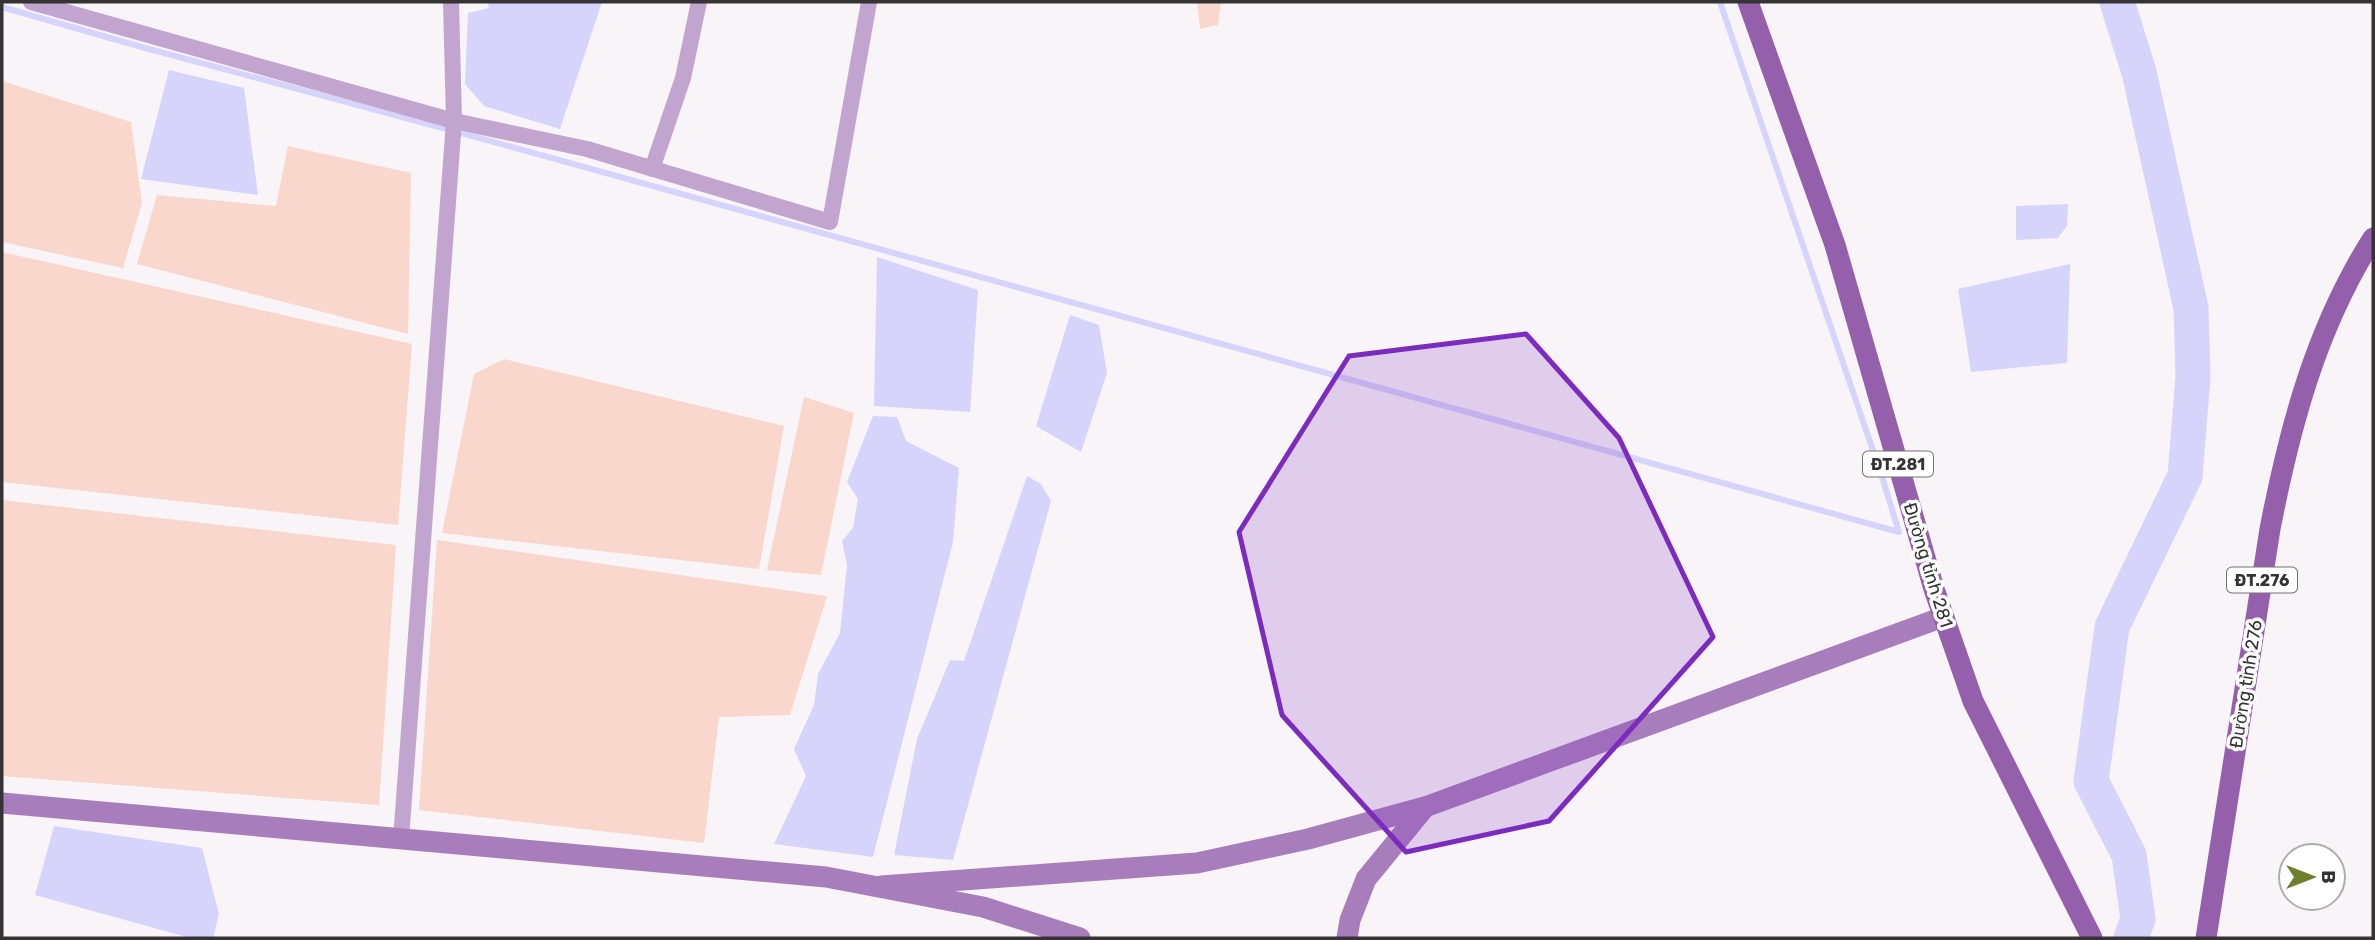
<svg xmlns="http://www.w3.org/2000/svg" width="2375" height="940" viewBox="0 0 2375 940" font-family="Rubik,sans-serif">
  <rect width="100%" height="100%" fill="#f9f4f7"/>
  <g fill="#f9d7cc">
    <path d="M 1197,2 L 1221,2 L 1218,25 L 1200,29 Z"/>
    <path d="M 2,81 L 131,122 L 142,203 L 123,268 L 2,242 Z"/>
    <path d="M 288,146 L 411,173 L 408,334 L 137,264 L 157,195 L 276,206 Z"/>
    <path d="M 2,252 L 412,344 L 398,525 L 2,482 Z"/>
    <path d="M 504,359 L 784,426 L 759,569 L 442,533 L 474,374 Z"/>
    <path d="M 804,397 L 854,413 L 821,575 L 767,570 Z"/>
    <path d="M 2,500 L 396,545 L 379,805 L 2,776 Z"/>
    <path d="M 437,540 L 827,596 L 790,715 L 719,717 L 704,843 L 419,810 Z"/>
  </g>
  <g fill="#d6d4fa">
    <path d="M 487,2 L 602,2 L 560,129 L 484,106 L 465,84 L 468,13 L 489,8 Z"/>
    <path d="M 169,70 L 244,88 L 258,195 L 141,179 Z"/>
    <path d="M 2068,204 L 2067,226 L 2058,238 L 2016,240 L 2016,206 Z"/>
    <path d="M 877,257 L 978,290 L 970,412 L 874,406 Z"/>
    <path d="M 2070,264 L 2067,363 L 1971,372 L 1958,289 Z"/>
    <path d="M 1070,315 L 1099,325 L 1107,373 L 1081,452 L 1036,426 Z"/>
    <path d="M 873,416 L 897,417 L 906,441 L 959,468 L 953,542 L 873,857 L 774,844 L 806,776 L 794,749 L 814,705 L 818,674 L 840,633 L 847,565 L 842,541 L 853,528 L 858,499 L 847,482 Z"/>
    <path d="M 1027,476 L 1041,484 L 1051,501 L 953,860 L 894,855 L 917,739 L 950,660 L 964,661 Z"/>
    <path d="M 54,826 L 202,848 L 219,914 L 213,938 L 190,938 L 35,895 Z"/>
  </g>
  <g fill="none" stroke-linecap="round" stroke-linejoin="round">
    <path stroke="#d6d4fa" stroke-width="6" d="M 2,7 L 138,46 L 465,134 L 1899,532 L 1883,480 L 1720,2"/>
    <path stroke="#d6d4fa" stroke-width="35" d="M 2117,2 L 2139,72 L 2191,308 L 2193,377 L 2185,476 L 2112,627 L 2091,781 L 2129,855 L 2138,919 L 2131,938"/>
    <g stroke="#c2a5cf" stroke-width="16">
      <path d="M 31,2 L 454,121 L 587,149 L 830,222 L 869,2"/>
      <path d="M 652,169 L 683,78 L 699,2"/>
      <path d="M 401,839 L 454,121 L 451,2"/>
    </g>
    <g stroke="#a87dbb" stroke-width="21">
      <path d="M 2,803 L 826,877 L 983,907 L 1080,938"/>
      <path d="M 881,886 L 1197,863 L 1308,839 L 1425,807 L 1943,617"/>
      <path d="M 1347,938 L 1350,920 L 1366,879 L 1425,807"/>
    </g>
    <g stroke="#9560ab" stroke-width="21">
      <path d="M 1748,2 L 1835,245 L 1934,589 L 1973,701 L 2092,938"/>
      <path d="M 2206,938 L 2270,529 C 2290,426 2316,328 2373,238"/>
    </g>
  </g>
  <path fill="#7b2cbf" fill-opacity="0.2" stroke="#7b2cbf" stroke-width="5" stroke-linejoin="round" d="M 1526,334 L 1619,438 L 1713,637 L 1549,821 L 1406,852 L 1282,715 L 1239,532 L 1349,356 Z"/>
  <g text-anchor="middle" stroke-width="7" stroke-linejoin="round" paint-order="stroke">
    <g fill="#fff" stroke="#727071" stroke-width="2">
      <rect x="1863" y="451.5" width="70" height="25" rx="5"/>
      <rect x="2227" y="567.5" width="70" height="25" rx="5"/>
    </g>
    <g font-size="16" font-weight="bold" fill="#353334">
      <text x="1898" y="470">ĐT.281</text>
      <text x="2262" y="586">ĐT.276</text>
    </g>
    <g font-size="18" fill="#353334" stroke="#fff">
      <text transform="translate(1928 565) rotate(73)" y="6">Đường tỉnh 281</text>
      <text transform="translate(2246 684) rotate(-81)" y="6">Đường tỉnh 276</text>
    </g>
  </g>
  <rect width="2375" height="940" fill="none" stroke="#353334" stroke-width="7"/>
  <g transform="translate(2312 877) rotate(90)"><circle r="33" fill="#ffffff" stroke="#aeadae" stroke-width="2"/>
  <path d="M0-5L12 26L0 18L-12 26Z" fill="#6e7f2e"/>
  <text y="-10" font-size="19" font-weight="bold" text-anchor="middle" fill="#353334">B</text>
  </g>
</svg>
